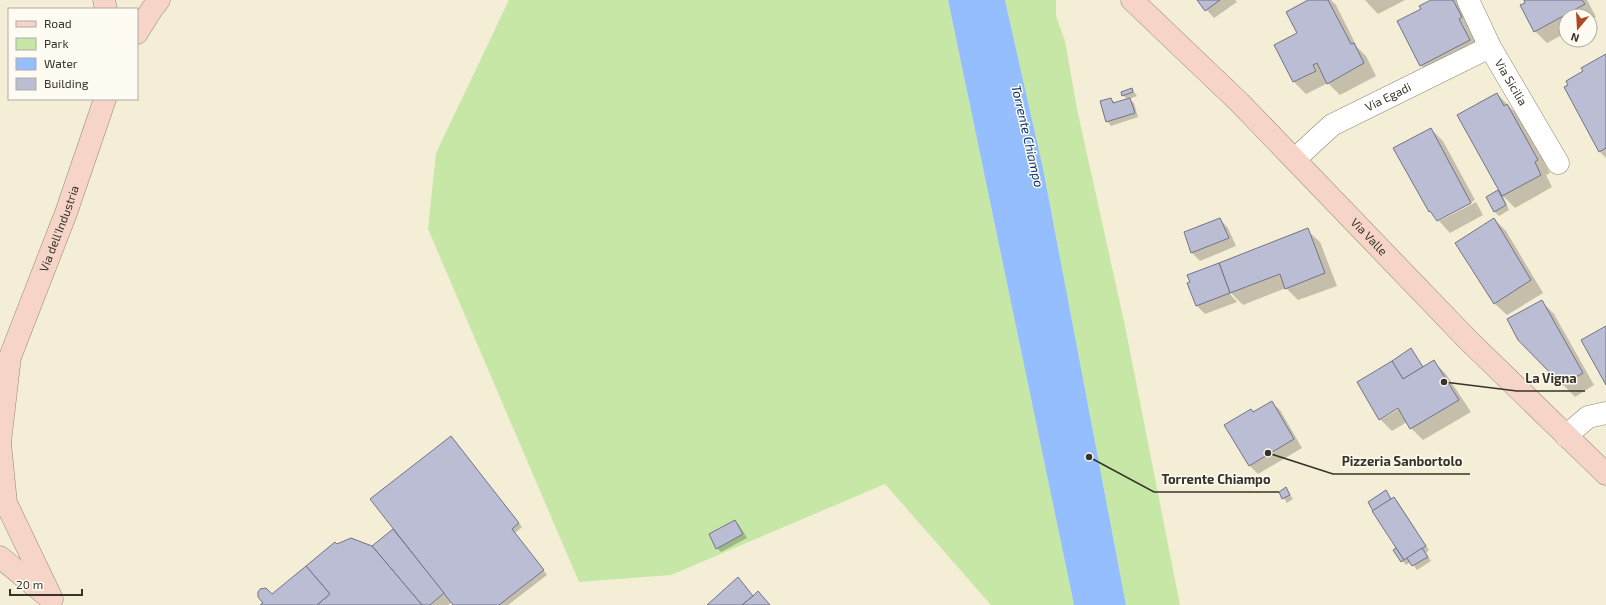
<svg xmlns="http://www.w3.org/2000/svg" width="1606" height="605" viewBox="0 0 1606 605" font-family="'Exo 2',sans-serif">
  <rect width="100%" height="100%" fill="#f5eed6"/>
  <g fill="#c6e7a6">
    <path d="M 509,0 L 948,0 L 1074,605 L 991,605 L 885,484 L 671,575 L 579,582 L 428,229 L 436,153 Z"/>
    <path d="M 1005,0 L 1056,0 L 1056,16 L 1065,41 L 1077,109 L 1125,326 L 1180,605 L 1126,605 L 1043,168 Z"/>
  </g>
  <path fill="#95befe" d="M 948,0 L 1005,0 L 1043,168 L 1126,605 L 1074,605 Z"/>
  <g fill="#0003" fill-rule="evenodd">
    <path d="M 1198,0 L 1235,0 L 1237,2 L 1214,18 Z"/>
    <path d="M 1311,0 L 1331,0 L 1336,5 L 1357,47 L 1366,56 L 1376,76 L 1340,95 L 1328,83 L 1306,94 L 1294,82 L 1275,45 L 1298,33 Z"/>
    <path d="M 1365,0 L 1405,0 L 1378,14 Z"/>
    <path d="M 1433,0 L 1456,0 L 1460,4 L 1474,29 L 1470,31 L 1481,53 L 1433,77 L 1421,65 L 1422,9 Z"/>
    <path d="M 1525,0 L 1587,0 L 1596,17 L 1590,20 L 1590,16 L 1566,16 L 1566,33 L 1547,43 L 1535,31 Z"/>
    <path d="M 1606,56 L 1606,158 L 1599,151 Z"/>
    <path d="M 1132,89 L 1137,96 L 1129,99 L 1134,103 L 1138,117 L 1111,126 L 1107,121 L 1111,99 L 1115,103 L 1128,100 L 1123,95 Z"/>
    <path d="M 1497,94 L 1520,117 L 1550,173 L 1546,175 L 1552,187 L 1515,208 L 1503,196 L 1509,210 L 1499,216 L 1495,212 L 1487,197 L 1497,191 L 1502,194 Z"/>
    <path d="M 1431,129 L 1443,141 L 1475,200 L 1438,220 L 1439,221 L 1476,202 L 1483,215 L 1450,233 L 1430,211 Z"/>
    <path d="M 1220,219 L 1228,228 L 1236,246 L 1200,261 L 1192,253 Z"/>
    <path d="M 1494,219 L 1506,231 L 1543,293 L 1507,315 L 1494,303 Z"/>
    <path d="M 1307,230 L 1320,242 L 1337,286 L 1298,300 L 1286,288 L 1243,305 L 1230,292 L 1228,292 L 1237,302 L 1205,314 L 1197,306 Z"/>
    <path d="M 1542,302 L 1554,314 L 1594,385 L 1575,397 L 1519,339 Z"/>
    <path d="M 1411,349 L 1424,368 L 1434,362 L 1446,374 L 1471,412 L 1423,440 L 1411,428 L 1407,422 L 1392,431 L 1380,419 ZM 1401,405 L 1402,407 L 1382,419 L 1382,417 Z"/>
    <path d="M 1271,402 L 1280,410 L 1302,448 L 1258,474 L 1249,465 L 1253,413 Z"/>
    <path d="M 455,441 L 522,527 L 515,533 L 547,575 L 508,605 L 455,605 L 452,602 L 448,605 L 262,605 L 272,595 L 337,545 L 373,548 L 393,530 L 398,535 Z"/>
    <path d="M 1286,488 L 1293,499 L 1287,503 L 1280,492 Z"/>
    <path d="M 1386,492 L 1392,500 L 1394,498 L 1398,502 L 1429,550 L 1426,553 L 1431,561 L 1417,570 L 1411,562 L 1406,565 L 1395,551 L 1397,548 Z"/>
    <path d="M 735,521 L 739,525 L 747,538 L 721,552 L 717,548 Z"/>
  </g>
  <g fill="#bbbdd4" stroke="#717387">
    <path d="M 1197,0 L 1220,0 L 1205,11 Z"/>
    <path d="M 1308,0 L 1328,0 L 1351,44 L 1354,43 L 1364,63 L 1327,84 L 1317,63 L 1313,65 L 1316,71 L 1293,82 L 1274,45 L 1297,33 L 1286,12 Z"/>
    <path d="M 1431,0 L 1453,0 L 1462,17 L 1459,19 L 1470,40 L 1420,66 L 1397,21 L 1421,9 L 1419,6 Z"/>
    <path d="M 1524,0 L 1582,0 L 1585,4 L 1534,32 L 1520,5 L 1525,3 Z"/>
    <path d="M 1606,54 L 1606,148 L 1599,152 L 1564,87 L 1568,85 L 1566,81 L 1583,71 L 1581,68 Z"/>
    <path d="M 1132,88 L 1133,92 L 1122,96 L 1121,92 Z"/>
    <path d="M 1497,93 L 1504,106 L 1507,104 L 1538,160 L 1535,162 L 1541,175 L 1502,196 L 1457,115 Z"/>
    <path d="M 1111,98 L 1113,103 L 1130,98 L 1135,113 L 1106,122 L 1100,101 Z"/>
    <path d="M 1431,128 L 1471,203 L 1437,221 L 1430,211 L 1429,212 L 1393,148 Z"/>
    <path d="M 1498,190 L 1506,205 L 1494,212 L 1486,197 Z"/>
    <path d="M 1220,218 L 1229,238 L 1191,253 L 1184,232 Z"/>
    <path d="M 1494,218 L 1531,280 L 1494,304 L 1455,243 Z"/>
    <path d="M 1308,228 L 1325,273 L 1285,289 L 1280,274 L 1230,293 L 1219,263 Z"/>
    <path d="M 1219,263 L 1230,293 L 1196,306 L 1187,283 L 1190,282 L 1187,275 Z"/>
    <path d="M 1542,300 L 1583,373 L 1562,385 L 1518,340 L 1507,319 Z"/>
    <path d="M 1606,326 L 1606,385 L 1581,340 Z"/>
    <path d="M 1411,348 L 1423,367 L 1403,379 L 1392,361 Z"/>
    <path d="M 1434,360 L 1459,400 L 1410,429 L 1398,408 L 1379,420 L 1357,382 L 1392,361 L 1403,379 Z"/>
    <path d="M 1272,401 L 1294,439 L 1249,466 L 1224,425 L 1251,409 L 1253,412 Z"/>
    <path d="M 451,436 L 519,523 L 512,529 L 544,570 L 499,605 L 453,605 L 370,499 Z"/>
    <path d="M 1286,487 L 1290,495 L 1282,499 L 1279,492 Z"/>
    <path d="M 1386,490 L 1391,499 L 1373,511 L 1368,502 Z"/>
    <path d="M 1394,497 L 1426,546 L 1404,560 L 1372,511 Z"/>
    <path d="M 735,520 L 743,534 L 716,549 L 709,534 Z"/>
    <path d="M 393,529 L 444,593 L 430,605 L 422,605 L 372,546 Z"/>
    <path d="M 351,538 L 372,546 L 422,605 L 317,605 L 330,594 L 306,566 L 335,542 L 337,544 Z"/>
    <path d="M 1396,548 L 1404,560 L 1401,562 L 1393,550 Z"/>
    <path d="M 1422,548 L 1428,557 L 1412,566 L 1407,558 Z"/>
    <path d="M 306,566 L 330,594 L 317,605 L 260,605 L 263,603 L 258,597 L 258,592 L 260,589 L 266,588 L 272,594 Z"/>
    <path d="M 738,577 L 753,596 L 742,605 L 707,605 Z"/>
    <path d="M 758,591 L 770,605 L 742,605 L 753,596 Z"/>
  </g>
  <g fill="none" stroke-linecap="round" stroke-linejoin="round">
    <defs>
      <g id="street">
        <path id="s1" d="M 1468,0 L 1490,47 L 1558,163"/>
        <path id="s2" d="M 1295,159 L 1332,125 L 1490,47"/>
        <path d="M 1566,436 L 1588,417 L 1606,413"/>
      </g>
      <g id="secondary">
        <path d="M 104,0 L 106,9"/>
        <path id="s3" d="M 1132,0 L 1240,103 L 1468,340 L 1606,474"/>
        <path d="M 137,33 L 152,9 L 159,0"/>
        <path id="s4" d="M 0,442 L 10,357 L 66,213 L 105,99"/>
        <path d="M 0,443 L 6,503 L 52,599"/>
        <path d="M 0,557 L 47,596"/>
      </g>
    </defs>
    <use href="#street" stroke="#8f8873" stroke-width="23"/>
    <use href="#secondary" stroke="#8f8873" stroke-width="23"/>
    <use href="#street" stroke="#fff" stroke-width="22"/>
    <use href="#secondary" stroke="#f7d4c8" stroke-width="22"/>
  </g>
  <g text-anchor="middle" stroke-width="3" stroke-linejoin="round" paint-order="stroke">
    <g font-size="12" fill="#36332a" stroke="#fefbf2">
      <text dy="4" stroke="none"><textPath href="#s1" startOffset="93">Via Sicilia</textPath></text>
      <text dy="4" stroke="none"><textPath href="#s2" startOffset="113">Via Egadi</textPath></text>
      <text dy="4" stroke="none"><textPath href="#s4" startOffset="223">Via dell'Industria</textPath></text>
      <text dy="4" stroke="none"><textPath href="#s3" startOffset="335">Via Valle</textPath></text>
    </g>
    <g font-size="13" font-style="italic" fill="#033276" stroke="#fefbf2">
      <text transform="translate(1028 136) rotate(77)" y="5">Torrente Chiampo</text>
    </g>
  </g>
  <path fill="none" stroke="#36332a" stroke-width="1.5" d="M1444 382L1517 391H1585M1268 453L1333 474H1470M1089 457L1154 492H1279"/>
  <g fill="#36332a" stroke="#fefbf2" stroke-width="1.5">
    <circle cx="1444" cy="382" r="4"/>
    <circle cx="1268" cy="453" r="4"/>
    <circle cx="1089" cy="457" r="4"/>
  </g>
  <g font-size="13" text-anchor="middle" font-weight="bold" fill="#36332a" stroke="#fefbf2" stroke-width="3" stroke-linejoin="round" paint-order="stroke">
    <text x="1551" y="383">La Vigna</text>
    <text x="1402" y="466">Pizzeria Sanbortolo</text>
    <text x="1216" y="484">Torrente Chiampo</text>
  </g>
  <rect x="8" y="8" width="130" height="92" fill="#fefbf2" stroke="#aeaba2"/>
  <rect x="16" y="21" width="20" height="6" fill="#f7d4c8" stroke="#aeaba2"/>
  <text x="44" y="28" font-size="12" fill="#36332a">Road</text>
  <rect x="16" y="38" width="20" height="12" fill="#c6e7a6" stroke="#aeaba2"/>
  <text x="44" y="48" font-size="12" fill="#36332a">Park</text>
  <rect x="16" y="58" width="20" height="12" fill="#95befe" stroke="#aeaba2"/>
  <text x="44" y="68" font-size="12" fill="#36332a">Water</text>
  <rect x="16" y="78" width="20" height="12" fill="#bbbdd4" stroke="#aeaba2"/>
  <text x="44" y="88" font-size="12" fill="#36332a">Building</text>
  <g transform="translate(1578 28) rotate(198)"><circle r="19" fill="#fefbf2" stroke="#aeaba2"/>
  <path d="M0-3L7 15L0 10L-7 15Z" fill="#ae4723"/>
  <text y="-6" font-size="11" font-weight="bold" text-anchor="middle" fill="#36332a">N</text>
  </g>
  <path d="M10 589v6h72v-6" fill="none" stroke="#36332a" stroke-width="2"/>
  <text x="16" y="589" font-size="12" fill="#36332a" stroke="#fefbf2" stroke-width="3" paint-order="stroke">20 m</text>
</svg>
